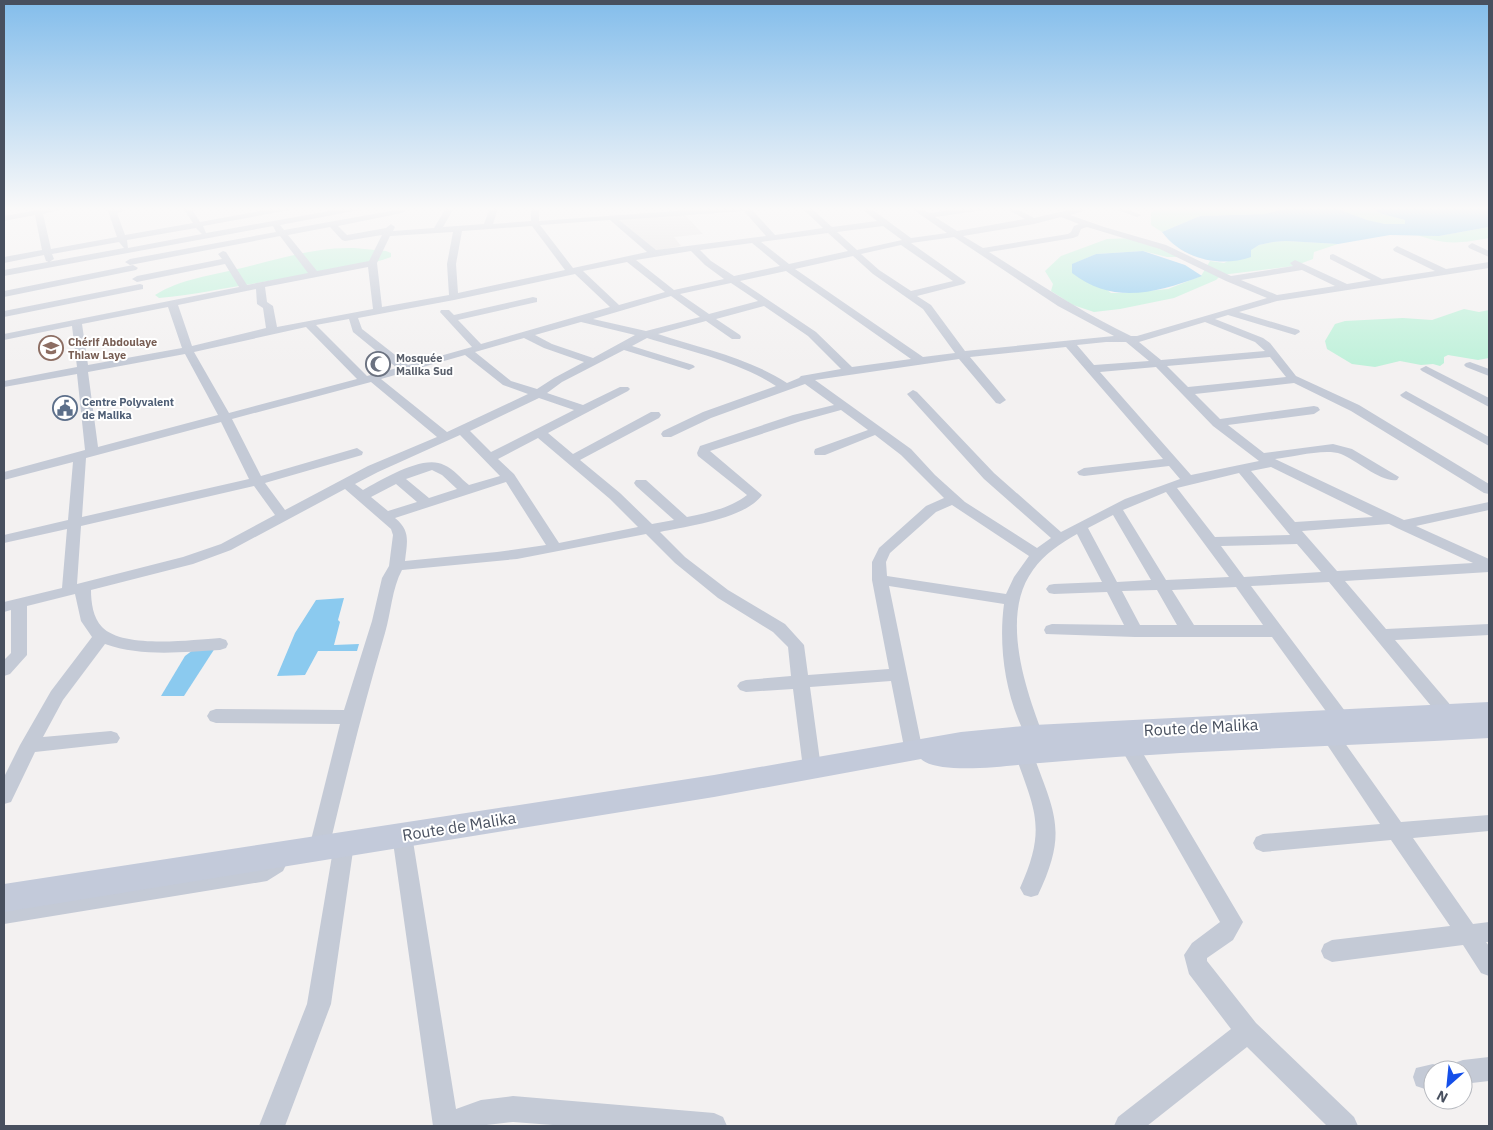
<svg xmlns="http://www.w3.org/2000/svg" width="1493" height="1130" viewBox="0 0 1493 1130" font-family="'IBM Plex Sans',sans-serif">
  <rect width="100%" height="100%" fill="#f3f1f1"/>
  <path fill="#e4e2e3" d="M 683,213 L 703,234 L 674,237 L 681,246 L 654,251 L 615,218 Z"/>
  <g fill="#bff1da">
    <path d="M 1165,208 L 1287,208 L 1265,214 L 1200,216 L 1162,232 L 1151,225 L 1151,212 Z"/>
    <path d="M 1335,208 L 1372,208 L 1382,214 L 1405,220 L 1406,224 C 1381,227 1357,218 1335,208 Z"/>
    <path d="M 1489,227 L 1489,238 C 1457,244 1445,245 1414,234 L 1439,236 Z"/>
    <path d="M 1135,238 L 1184,257 L 1167,257 L 1143,251 L 1096,254 L 1073,264 L 1111,293 L 1127,293 L 1168,289 L 1201,276 L 1210,261 L 1224,263 L 1259,245 L 1273,242 L 1286,241 L 1338,244 L 1314,252 L 1313,259 L 1294,266 L 1221,275 L 1216,280 L 1174,298 L 1120,309 L 1094,312 L 1073,305 L 1051,291 L 1053,284 L 1045,271 L 1061,256 L 1107,239 Z"/>
    <path d="M 354,248 L 386,251 L 391,253 L 391,257 C 349,272 301,275 257,283 C 224,288 192,295 159,298 L 155,295 C 180,279 213,275 242,268 C 279,259 316,247 354,248 Z"/>
    <path d="M 1464,309 L 1479,312 L 1489,310 L 1489,358 L 1478,360 L 1448,355 L 1444,357 L 1444,363 L 1440,366 L 1433,364 L 1421,365 L 1400,361 L 1375,367 L 1352,364 L 1327,349 L 1325,341 L 1335,324 L 1345,321 L 1403,318 L 1432,320 Z"/>
  </g>
  <g fill="#8bcaef">
    <path d="M 1287,208 L 1335,208 L 1367,220 L 1385,224 L 1405,224 L 1405,220 L 1382,214 L 1372,208 L 1489,209 L 1489,227 L 1439,236 L 1390,235 L 1338,244 L 1286,241 L 1273,242 L 1259,245 L 1251,250 L 1251,257 C 1220,268 1182,259 1162,232 L 1200,216 L 1265,214 Z"/>
    <path d="M 1143,251 L 1185,265 L 1202,276 C 1156,293 1113,305 1072,273 L 1072,264 L 1096,254 Z"/>
    <path d="M 344,598 L 338,620 L 340,622 L 334,645 L 359,644 L 357,651 L 318,651 L 305,675 L 277,676 L 295,633 L 316,600 Z"/>
    <path d="M 217,645 L 184,696 L 161,696 L 185,656 L 193,650 Z"/>
  </g>
  <g fill="none" stroke-linecap="round" stroke-linejoin="round">
    <g fill="#c4cad6" fill-rule="evenodd">
      <path d="M 50,208 L 68,208 L 43,214 L 51,249 L 117,237 L 107,208 L 132,208 L 117,213 L 125,235 L 193,223 L 183,208 L 191,208 L 200,222 L 276,208 L 293,208 L 289,210 L 203,226 L 206,233 L 346,208 L 363,208 L 359,210 L 280,225 L 284,230 L 402,209 L 406,211 L 402,213 L 338,226 L 347,235 L 386,228 L 391,224 L 395,227 L 393,231 L 434,228 L 446,208 L 454,208 L 443,227 L 484,224 L 490,208 L 498,208 L 493,224 L 531,221 L 531,208 L 539,208 L 539,221 L 717,208 L 754,208 L 752,210 L 775,235 L 823,228 L 802,208 L 811,208 L 832,227 L 877,221 L 861,208 L 870,208 L 911,238 L 947,233 L 911,208 L 920,208 L 929,213 L 967,208 L 988,208 L 984,210 L 935,217 L 957,231 L 1025,219 L 1005,208 L 1015,208 L 1034,218 L 1078,208 L 1093,208 L 1070,215 L 1104,227 L 1166,245 L 1231,276 L 1293,266 L 1290,263 L 1295,260 L 1347,284 L 1371,280 L 1330,259 L 1330,255 L 1333,254 L 1382,279 L 1435,271 L 1394,251 L 1393,249 L 1397,246 L 1446,269 L 1489,262 L 1489,268 L 1277,301 L 1239,312 L 1299,330 L 1300,332 L 1295,335 L 1228,315 L 1215,319 L 1263,338 L 1270,343 L 1296,376 L 1359,405 L 1489,484 L 1489,494 L 1484,493 L 1351,411 L 1294,383 L 1195,394 L 1220,419 L 1314,406 L 1318,407 L 1320,410 L 1314,414 L 1228,425 L 1264,453 L 1333,444 L 1352,449 L 1399,477 L 1397,480 C 1382,483 1356,460 1341,454 C 1325,448 1293,457 1275,459 L 1404,520 L 1489,502 L 1489,510 L 1416,526 L 1489,559 L 1489,572 L 1345,581 L 1386,629 L 1489,624 L 1489,635 L 1395,640 L 1453,708 L 1456,713 L 1453,718 L 1447,720 L 1441,718 L 1329,582 L 1251,586 L 1348,715 L 1351,720 L 1348,725 L 1342,727 L 1336,725 L 1272,637 L 1135,637 L 1046,634 L 1044,630 L 1046,626 L 1052,624 L 1124,625 L 1107,592 L 1054,594 L 1049,593 L 1046,589 L 1049,585 L 1054,584 L 1102,582 L 1077,534 C 1061,543 1044,554 1033,570 C 1000,615 1025,688 1043,735 L 1040,740 L 1034,742 L 1028,740 C 1006,700 998,649 1004,604 L 889,586 L 923,752 L 921,757 L 914,759 L 907,757 L 905,752 L 891,681 L 810,687 L 821,768 L 819,773 L 812,775 L 805,773 L 803,768 L 793,689 L 746,692 L 740,690 L 737,686 L 740,682 L 746,680 L 791,676 L 788,647 L 773,632 L 718,598 L 675,563 L 646,534 L 517,559 L 402,570 C 392,588 391,613 385,633 C 364,704 346,776 329,848 L 326,854 L 319,857 L 312,854 L 309,848 L 340,724 L 216,723 L 210,721 L 207,716 L 210,711 L 216,709 L 344,710 L 372,621 L 382,578 L 389,566 L 393,535 L 391,529 L 345,489 L 231,550 L 193,564 L 91,590 C 91,602 93,618 102,627 C 123,649 191,640 220,638 L 226,640 L 228,644 L 226,648 L 220,650 C 183,652 141,657 105,644 L 63,700 L 43,737 L 111,731 L 117,733 L 120,738 L 117,743 L 35,752 L 11,802 L 4,804 L 4,777 L 20,745 L 51,691 L 92,637 L 81,621 L 75,594 L 27,606 L 27,655 L 10,674 L 4,676 L 4,660 L 11,653 L 11,610 L 4,612 L 4,602 L 62,588 L 67,529 L 4,543 L 4,535 L 68,520 L 73,462 L 4,480 L 4,472 L 85,450 L 77,374 L 4,387 L 4,381 L 77,367 L 72,326 L 4,340 L 4,334 L 239,287 L 225,264 L 137,282 L 132,279 L 137,276 L 222,259 L 218,254 L 223,251 L 226,252 L 247,285 L 308,273 L 280,236 L 130,265 L 125,262 L 130,259 L 276,232 L 273,226 L 4,276 L 4,270 L 124,248 L 119,242 L 52,254 L 54,259 L 49,262 L 46,261 L 44,255 L 4,263 L 4,257 L 42,250 L 35,215 L 4,221 L 4,216 ZM 744,211 L 766,236 L 656,250 L 619,220 ZM 1061,217 L 1079,224 L 1074,226 L 1071,232 L 1068,234 L 983,248 L 963,236 L 1034,224 ZM 610,220 L 647,252 L 573,268 L 540,225 ZM 532,226 L 565,270 L 458,293 L 456,264 L 462,231 ZM 883,226 L 902,240 L 857,250 L 837,232 ZM 330,227 L 342,240 L 345,241 L 382,235 L 369,261 L 317,271 L 288,235 ZM 1087,227 L 1160,249 L 1226,281 L 1267,298 L 1137,336 L 1131,336 C 1081,312 1036,282 989,252 L 1073,238 L 1078,236 L 1081,229 ZM 196,228 L 202,234 L 128,248 L 127,240 ZM 453,232 L 447,264 L 449,295 L 382,307 L 377,263 L 390,236 ZM 828,233 L 848,251 L 789,264 L 761,242 ZM 954,237 L 1058,306 L 1114,336 L 965,351 L 931,305 L 917,296 L 964,284 L 966,282 L 911,243 ZM 752,243 L 780,266 L 734,276 L 711,261 L 700,250 ZM 901,245 L 953,281 L 911,291 L 879,270 L 861,254 ZM 691,251 L 705,265 L 724,279 L 674,290 L 636,260 ZM 853,256 L 873,274 L 923,309 L 955,353 L 923,357 L 795,269 ZM 627,262 L 665,292 L 619,305 L 583,271 ZM 368,267 L 373,309 L 277,327 L 273,306 L 267,302 L 265,287 ZM 1302,270 L 1335,286 L 1277,295 L 1241,280 ZM 786,271 L 911,359 L 852,367 L 816,332 L 740,281 ZM 575,274 L 610,307 L 481,344 L 458,320 L 537,302 L 537,298 L 533,297 L 454,315 L 449,310 L 441,310 L 440,312 L 472,347 L 408,365 L 362,329 L 358,318 L 454,300 ZM 731,283 L 758,301 L 709,314 L 680,294 ZM 256,289 L 257,304 L 263,308 L 266,328 L 192,346 L 178,305 ZM 671,296 L 700,317 L 646,331 L 593,319 ZM 764,306 L 808,336 L 841,369 L 801,376 L 799,378 L 787,383 C 749,358 700,348 658,334 L 706,321 L 732,339 L 740,339 L 741,337 L 740,335 L 716,319 ZM 168,307 L 182,348 L 88,365 L 82,324 ZM 349,319 L 353,332 L 397,368 L 367,376 L 316,325 ZM 581,322 L 635,335 L 593,358 L 552,344 L 535,335 ZM 1205,322 L 1255,342 L 1265,351 L 1161,360 L 1139,342 ZM 306,327 L 357,379 L 229,413 L 194,352 ZM 524,338 L 544,348 L 584,362 L 554,378 L 537,389 L 511,381 L 475,352 ZM 647,338 C 689,351 740,362 776,386 L 703,412 L 663,431 L 661,434 L 663,437 L 671,437 L 711,418 L 805,384 L 834,405 L 793,415 L 700,446 L 697,453 L 698,456 L 747,495 C 731,508 707,513 687,517 L 646,480 L 636,480 L 634,483 L 636,486 L 674,520 L 652,524 L 620,493 L 580,460 L 659,418 L 661,415 L 659,412 L 651,412 L 573,454 L 548,433 L 628,391 L 630,389 L 628,387 L 620,387 L 583,405 L 547,393 L 562,382 L 624,350 L 689,370 L 695,367 L 693,365 L 632,346 ZM 1106,342 L 1126,342 L 1149,361 L 1094,365 L 1077,345 ZM 1066,347 L 1163,459 L 1084,468 L 1077,472 L 1079,475 L 1084,476 L 1169,466 L 1180,479 L 1125,499 L 1061,532 L 994,473 L 917,392 L 913,390 L 907,394 L 984,479 L 1051,538 L 1037,548 L 965,502 L 935,475 L 911,449 L 815,380 L 959,359 L 996,403 L 1000,404 L 1006,400 L 970,357 ZM 185,354 L 218,415 L 98,447 L 88,372 ZM 465,355 L 503,385 L 528,394 L 447,432 L 381,379 ZM 1270,357 L 1286,377 L 1188,387 L 1167,366 ZM 1156,367 L 1213,426 L 1259,461 L 1191,475 L 1100,372 ZM 371,382 L 437,437 L 368,466 L 285,510 L 265,483 L 362,455 L 363,452 L 357,448 L 261,476 L 232,419 ZM 539,398 L 574,410 L 491,452 L 470,431 ZM 841,410 L 868,430 L 815,449 L 814,452 L 815,455 L 825,455 L 875,435 L 901,455 L 944,498 L 926,506 L 879,548 L 872,562 L 872,580 L 889,669 L 808,675 L 804,645 L 785,624 L 728,590 L 685,557 L 660,532 C 687,526 745,519 762,495 L 710,451 L 801,421 ZM 221,422 L 249,479 L 82,517 L 86,458 ZM 460,435 L 500,476 L 469,485 C 461,479 454,469 444,465 C 423,454 382,480 363,490 L 355,484 L 378,472 ZM 538,438 L 610,499 L 638,527 L 559,543 L 514,474 L 498,459 ZM 1271,467 L 1373,517 L 1295,522 L 1251,471 ZM 432,470 L 442,475 L 457,489 L 429,498 L 406,479 ZM 1239,473 L 1290,535 L 1215,537 L 1177,488 ZM 506,482 L 546,545 L 497,552 L 405,561 C 407,542 411,531 395,518 ZM 396,484 L 417,502 L 388,511 L 371,497 ZM 254,486 L 275,515 L 221,544 L 183,557 L 77,584 L 81,526 ZM 1166,492 L 1229,577 L 1166,580 L 1123,510 ZM 952,505 L 1029,556 L 1014,577 L 1006,594 L 887,576 L 886,562 L 890,553 L 936,512 ZM 1113,515 L 1151,580 L 1117,582 L 1088,528 ZM 1389,524 L 1397,528 L 1473,563 L 1337,571 L 1302,531 ZM 1297,544 L 1321,572 L 1244,577 L 1221,546 ZM 1236,587 L 1263,625 L 1194,625 L 1172,590 ZM 1157,590 L 1177,625 L 1140,625 L 1122,591 Z"/>
      <path d="M 1112,208 L 1124,208 L 1141,215 L 1137,217 Z"/>
      <path d="M 1472,243 L 1489,251 L 1489,257 L 1469,248 L 1468,246 Z"/>
      <path d="M 133,265 L 138,268 L 136,270 L 4,297 L 4,291 Z"/>
      <path d="M 140,284 L 143,285 L 143,289 L 4,317 L 4,311 Z"/>
      <path d="M 1470,362 L 1489,369 L 1489,376 L 1466,367 L 1464,365 L 1466,363 Z"/>
      <path d="M 1426,366 L 1489,398 L 1489,407 L 1422,371 L 1420,369 Z"/>
      <path d="M 1406,391 L 1489,437 L 1489,446 L 1402,397 L 1400,395 Z"/>
      <path d="M 1331,730 L 1337,732 L 1401,822 L 1489,815 L 1489,831 L 1413,838 L 1473,924 L 1489,922 L 1489,942 L 1486,942 L 1489,946 L 1489,976 L 1481,973 L 1463,945 L 1332,962 L 1324,958 L 1321,951 L 1324,944 L 1332,940 L 1450,926 L 1391,840 L 1263,852 L 1256,849 L 1253,843 L 1256,837 L 1263,834 L 1380,824 L 1322,737 L 1325,732 Z"/>
      <path d="M 1128,738 L 1135,740 L 1243,922 L 1233,940 L 1207,958 L 1207,961 L 1256,1023 L 1354,1117 L 1358,1126 L 1327,1126 L 1247,1047 L 1147,1126 L 1114,1126 L 1118,1117 L 1231,1029 L 1189,974 L 1184,955 L 1192,943 L 1220,922 L 1119,745 L 1121,740 Z"/>
      <path d="M 1024,747 L 1031,749 L 1033,754 C 1055,814 1068,832 1038,895 L 1031,897 L 1024,895 L 1020,888 C 1047,828 1035,811 1015,754 L 1017,749 Z"/>
      <path d="M 402,826 L 409,829 L 412,835 L 456,1109 L 481,1100 L 513,1096 L 714,1113 L 723,1117 L 727,1126 L 566,1126 L 513,1122 L 478,1126 L 433,1126 L 392,835 L 395,829 Z"/>
      <path d="M 344,835 L 351,838 L 354,844 L 331,1004 L 285,1126 L 259,1126 L 307,1004 L 334,844 L 337,838 Z"/>
      <path d="M 282,844 L 289,847 L 292,853 L 283,871 L 267,881 L 4,924 L 4,904 L 262,864 L 269,859 L 275,847 Z"/>
      <path d="M 1489,1057 L 1489,1081 L 1463,1084 L 1463,1070 L 1451,1070 L 1454,1063 L 1463,1060 Z"/>
      <path d="M 1433,1064 L 1442,1067 L 1443,1070 L 1433,1070 L 1433,1088 L 1425,1089 L 1416,1086 L 1413,1077 L 1416,1068 Z"/>
    </g>
    <path fill="#c3cada" fill-rule="evenodd" d="M 1489,702 L 1489,738 C 1335,747 1181,750 1028,764 C 1005,766 938,775 921,759 L 714,797 L 4,912 L 4,884 L 714,775 L 961,732 L 1034,725 Z"/>
  </g>
  <linearGradient id="sky" x2="0" y2="1"><stop stop-color="#83bdeb"/><stop offset="0.57" stop-color="#faf9f9"/><stop offset="1" stop-color="#faf9f9" stop-opacity="0"/></linearGradient>
  <rect width="1493" height="366" fill="url(#sky)"/>
  <defs>
    <symbol id="school-ring" viewBox="-11 -11 22 22"><circle r="9.5" fill="#fff" stroke="#8d6e63" stroke-width="1.5"/><path d="M0-5L7-2L0 1L-7-2ZM-4 1L0 2.5L4 1V4Q0 6-4 4Z" fill="#8d6e63"/></symbol>
    <symbol id="mosque-ring" viewBox="-11 -11 22 22"><circle r="9.5" fill="#fff" stroke="#6b7280" stroke-width="1.5"/><path d="M3.5-4.9A6 6 0 1 0 3.5 4.9A5 5 0 1 1 3.5-4.9Z" fill="#6b7280"/></symbol>
    <symbol id="civic-ring" viewBox="-11 -11 22 22"><circle r="9.5" fill="#fff" stroke="#5c6f8a" stroke-width="1.5"/><path d="M-.6-6.5H3V-4.5H.6V-3L4-1V1h2V6H-6V1h2V-1L-.6-3ZM-1.2 2.5V6h2.4V2.5Z" fill="#5c6f8a"/></symbol>
  </defs>
  <g fill-rule="evenodd">
    <use href="#school-ring" x="37" y="334" width="28" height="28"/>
    <use href="#mosque-ring" x="364" y="350" width="28" height="28"/>
    <use href="#civic-ring" x="51" y="394" width="28" height="28"/>
  </g>
  <g text-anchor="middle" stroke-width="4" stroke-linejoin="round" paint-order="stroke">
    <g font-size="11" font-weight="bold" fill="#785e54" stroke="#fff" text-anchor="start">
      <text x="68" y="346">Chérif Abdoulaye<tspan x="68" dy="13">Thiaw Laye</tspan></text>
    </g>
    <g font-size="11" font-weight="bold" fill="#5b616d" stroke="#fff" text-anchor="start">
      <text x="396" y="362">Mosquée<tspan x="396" dy="13">Malika Sud</tspan></text>
    </g>
    <g font-size="11" font-weight="bold" fill="#4e5e75" stroke="#fff" text-anchor="start">
      <text x="82" y="406">Centre Polyvalent<tspan x="82" dy="13">de Malika</tspan></text>
    </g>
    <g font-size="16" fill="#48505f" stroke="#fff">
      <text transform="translate(1201 727) rotate(-3)" y="6">Route de Malika</text>
      <text transform="translate(459 826) rotate(-9)" y="6">Route de Malika</text>
    </g>
  </g>
  <rect width="1493" height="1130" fill="none" stroke="#48505f" stroke-width="10"/>
  <g transform="translate(1448 1085) rotate(207)"><circle r="24" fill="#ffffff" stroke="#b6b9bf"/>
  <path d="M0-4L9 19L0 12L-9 19Z" fill="#154fe9"/>
  <text y="-8" font-size="14" font-weight="bold" text-anchor="middle" fill="#48505f">N</text>
  </g>
</svg>
